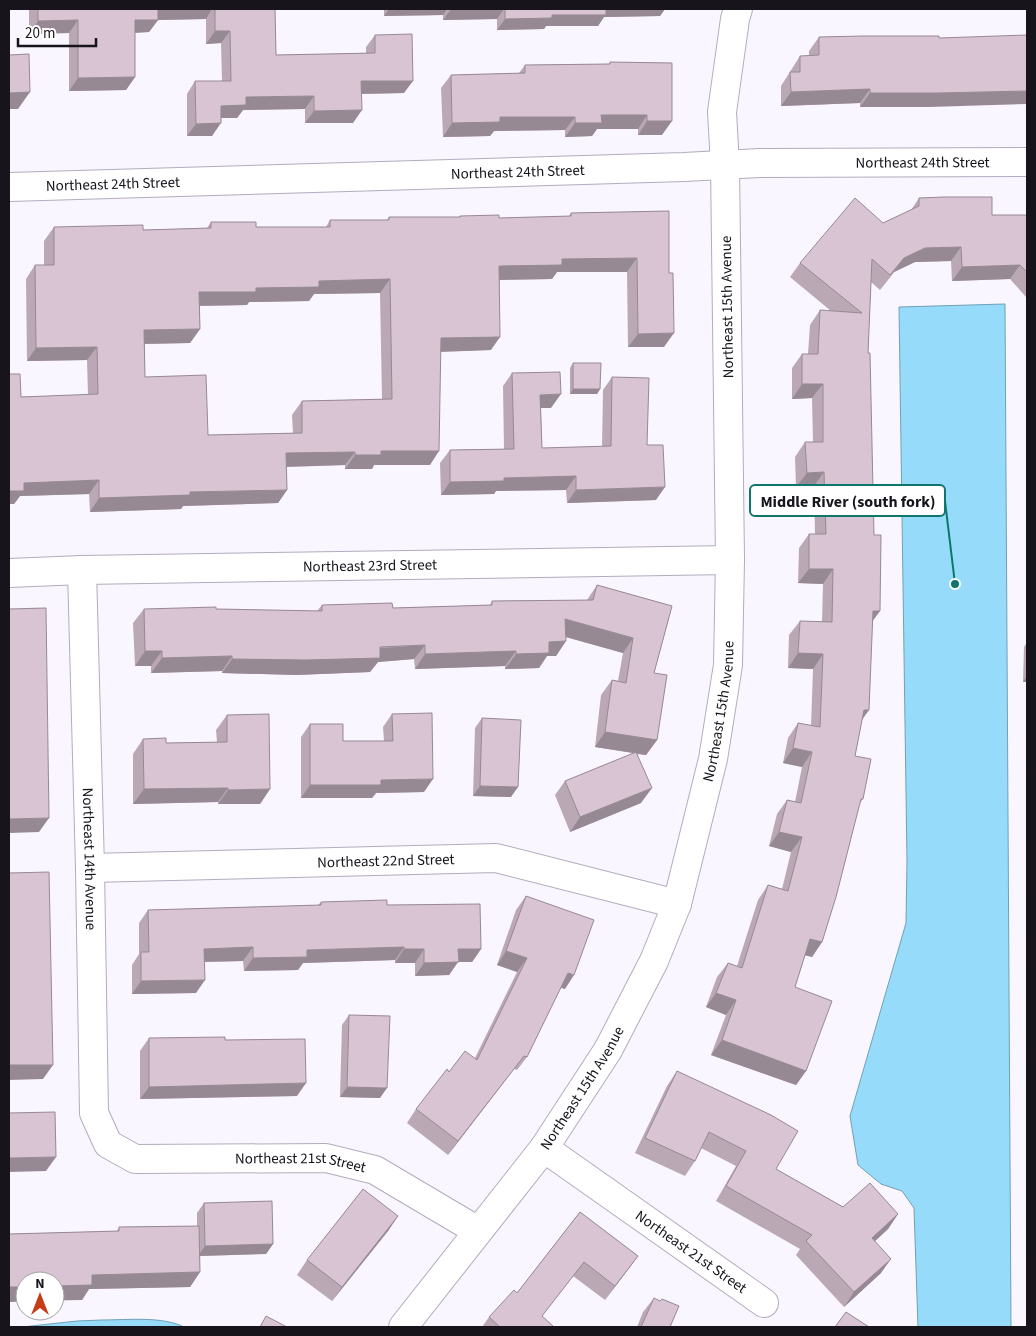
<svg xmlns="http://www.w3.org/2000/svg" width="1036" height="1336" viewBox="0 0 1036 1336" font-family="'Source Sans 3',sans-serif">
  <rect width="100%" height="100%" fill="#f9f6ff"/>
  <g fill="#96dcfa" stroke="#70a0b7">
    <path d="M 1005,304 L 1011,1327 L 918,1327 L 914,1208 L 902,1191 L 881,1184 L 858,1165 L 850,1116 L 906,923 L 907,861 L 899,307 Z"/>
    <path d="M 102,1320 C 127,1320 162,1316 184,1327 L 22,1327 L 77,1321 Z"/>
  </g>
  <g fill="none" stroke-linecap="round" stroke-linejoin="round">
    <defs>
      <g id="minor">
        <path id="s1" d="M 9,187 L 684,167 L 760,163 L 1027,162"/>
        <path id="s2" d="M 82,570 L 90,868 L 94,1113 L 108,1144 L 135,1159 L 326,1158 L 375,1170 L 478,1231"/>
        <path id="s3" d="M 9,573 L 82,570 L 730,560"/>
        <path id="s4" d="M 90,868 L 496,858 L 677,904"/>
        <path id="s5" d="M 544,1148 L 764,1303"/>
        <path id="s6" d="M 403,1327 L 544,1148 L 608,1050 L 654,961 L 677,904 L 713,759 L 728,665 L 730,560 L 725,165 L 722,112 L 735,19 L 738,9"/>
      </g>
    </defs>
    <use href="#minor" stroke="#b3abbf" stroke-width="30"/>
    <use href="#minor" stroke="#fff" stroke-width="28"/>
  </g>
  <g fill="#baa9b5" fill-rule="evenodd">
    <path d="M 29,9 L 275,9 L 276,55 L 366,53 L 366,47 L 375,35 L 404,93 L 362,94 L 353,123 L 305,123 L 305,109 L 243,110 L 237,118 L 221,118 L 212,136 L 187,136 L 187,94 L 195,81 L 222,81 L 221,43 L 206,44 L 206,19 L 158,20 L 149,32 L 135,33 L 135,77 L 126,90 L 69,91 L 69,33 L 29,34 Z"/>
    <path d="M 384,9 L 665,9 L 660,16 L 604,17 L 598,26 L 546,26 L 544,29 L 497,30 L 497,19 L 443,20 L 443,15 L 384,16 Z"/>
    <path d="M 819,37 L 929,107 L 860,107 L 860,103 L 781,106 L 781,86 L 800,56 L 809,56 L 809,51 Z"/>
    <path d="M 610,62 L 662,135 L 638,135 L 638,129 L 597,129 L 592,136 L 565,137 L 565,130 L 494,131 L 490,136 L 443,137 L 441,88 L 451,75 L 519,73 L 525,65 L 609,64 Z"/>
    <path d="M 919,198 L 992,215 L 1027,215 L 1027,298 L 1010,279 L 952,281 L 951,261 L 915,262 L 894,272 L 880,290 L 871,282 L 868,353 L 872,621 L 862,719 L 855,756 L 863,799 L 860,803 L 822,942 L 812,957 L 805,955 L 795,987 L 806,1071 L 796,1085 L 711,1055 L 726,1015 L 706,1007 L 717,977 L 728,963 L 737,966 L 758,900 L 768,885 L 782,889 L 791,852 L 769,846 L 777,814 L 787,800 L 795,802 L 802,767 L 783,763 L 788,738 L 798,723 L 811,726 L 813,669 L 788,668 L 789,635 L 800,621 L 822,622 L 823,584 L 798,583 L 799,548 L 809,534 L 815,534 L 814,486 L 796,487 L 795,457 L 805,442 L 813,442 L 812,398 L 792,399 L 792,368 L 802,354 L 808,354 L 810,325 L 820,310 L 831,311 L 790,277 L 800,263 L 911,210 Z"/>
    <path d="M 669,211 L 664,347 L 628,347 L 627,272 L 557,272 L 552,279 L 500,280 L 491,350 L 440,352 L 430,465 L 374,465 L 372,469 L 345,469 L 345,465 L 287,467 L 287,490 L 278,503 L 183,506 L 181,509 L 90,512 L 89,494 L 20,496 L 14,504 L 9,504 L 9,374 L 21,397 L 88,395 L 87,360 L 27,361 L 26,279 L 35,265 L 44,265 L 44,241 L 54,227 L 143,230 L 207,228 L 211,222 L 256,227 L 326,227 L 330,220 L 387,220 L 389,217 L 459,217 L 460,216 L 499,218 L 569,216 L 571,213 ZM 380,293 L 382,399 L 302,401 L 292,415 L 293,433 L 208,435 L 145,377 L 145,344 L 190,343 L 200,329 L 200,306 L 247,305 L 249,302 L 309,301 L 314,294 Z"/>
    <path d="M 573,363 L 600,389 L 597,394 L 570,394 L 570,368 Z"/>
    <path d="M 512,373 L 551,408 L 541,408 L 542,448 L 602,447 L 603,390 L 612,377 L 647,445 L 656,500 L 567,503 L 566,490 L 496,491 L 494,494 L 441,495 L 440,463 L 450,450 L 504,449 L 503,386 Z"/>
    <path d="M 597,585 L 672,606 L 654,673 L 657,740 L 646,755 L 637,754 L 641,803 L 570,832 L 555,795 L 565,781 L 634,753 L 595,747 L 601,695 L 612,680 L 618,681 L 623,653 L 566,637 L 566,641 L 556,656 L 547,656 L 539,668 L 505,669 L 505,666 L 415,669 L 414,659 L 378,662 L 370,672 L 296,675 L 222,673 L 222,671 L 151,673 L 151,666 L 135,666 L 133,623 L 144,609 L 216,609 L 317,611 L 322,605 L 393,608 L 490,605 L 492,601 L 587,600 Z"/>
    <path d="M 1027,642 L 1027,682 L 1023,682 L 1024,647 Z"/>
    <path d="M 392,714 L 424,792 L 376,793 L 372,798 L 301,798 L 301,737 L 310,724 L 343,741 L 384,741 L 383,727 Z"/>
    <path d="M 227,715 L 270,789 L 260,804 L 218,804 L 218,802 L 133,804 L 133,754 L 143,739 L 166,743 L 217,742 L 216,730 Z"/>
    <path d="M 482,718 L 511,797 L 473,796 L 475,728 Z"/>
    <path d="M 526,896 L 565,989 L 561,987 L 527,1057 L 517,1070 L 514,1069 L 448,1155 L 407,1123 L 416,1109 L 449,1072 L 475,1058 L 517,972 L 497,965 L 516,910 Z"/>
    <path d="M 321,902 L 387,905 L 481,949 L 472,962 L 458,962 L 449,975 L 415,976 L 415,963 L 395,963 L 395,960 L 303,963 L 298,970 L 244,971 L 243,961 L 204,962 L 196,993 L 132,994 L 132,965 L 139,954 L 139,923 L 148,910 L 318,905 Z"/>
    <path d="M 349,1015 L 380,1098 L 340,1097 L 342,1025 Z"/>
    <path d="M 149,1038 L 225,1040 L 297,1096 L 140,1099 L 140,1051 Z"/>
    <path d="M 677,1071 L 776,1169 L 843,1207 L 898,1214 L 888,1229 L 875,1241 L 881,1273 L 844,1307 L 796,1255 L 800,1249 L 716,1201 L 736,1166 L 701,1148 L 695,1161 L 685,1176 L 635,1153 L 667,1086 Z"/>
    <path d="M 204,1203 L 273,1244 L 266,1254 L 200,1256 L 200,1272 L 190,1287 L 89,1289 L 82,1300 L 9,1302 L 9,1234 L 117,1231 L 119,1227 L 197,1226 L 197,1213 Z"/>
    <path d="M 580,1212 L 638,1256 L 605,1300 L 573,1276 L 542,1316 L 554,1327 L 482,1327 L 489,1317 L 517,1293 Z"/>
    <path d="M 398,1216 L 388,1231 L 332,1301 L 297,1275 L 307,1260 Z"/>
    <path d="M 654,1298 L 670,1327 L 637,1327 L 643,1312 Z"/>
  </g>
  <g fill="#978993">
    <path d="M 157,9 L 212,9 L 206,19 L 158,20 L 149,32 L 126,33 L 135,20 Z"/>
    <path d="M 389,9 L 447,9 L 443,15 L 384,16 Z"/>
    <path d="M 451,9 L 504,9 L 497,19 L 443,20 Z"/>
    <path d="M 604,9 L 665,9 L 660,16 L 604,17 L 598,26 L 546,26 L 544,29 L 497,30 L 505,19 L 552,15 Z"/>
    <path d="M 78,20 L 69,33 L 29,34 L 38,21 Z"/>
    <path d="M 215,31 L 230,31 L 221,43 L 206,44 Z"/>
    <path d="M 135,77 L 126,90 L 69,91 L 78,78 Z"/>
    <path d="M 361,81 L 413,81 L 404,93 L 352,94 Z"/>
    <path d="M 870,89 L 860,103 L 781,106 L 791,92 Z"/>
    <path d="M 1027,91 L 1027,104 L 929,107 L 860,107 L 870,93 Z"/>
    <path d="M 30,92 L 18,109 L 9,109 L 9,93 Z"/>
    <path d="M 314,96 L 305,109 L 243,110 L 237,118 L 212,118 L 221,106 L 246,97 Z"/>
    <path d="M 362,110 L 353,123 L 305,123 L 314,111 Z"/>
    <path d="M 601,115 L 647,115 L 638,129 L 597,129 L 592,136 L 565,137 L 575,123 Z"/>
    <path d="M 500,117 L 575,117 L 565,130 L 494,131 L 490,136 L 443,137 L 452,123 Z"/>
    <path d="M 647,121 L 672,121 L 662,135 L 638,135 Z"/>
    <path d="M 221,123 L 212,136 L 187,136 L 196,124 Z"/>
    <path d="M 961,247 L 951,261 L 915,262 L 894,272 L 880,290 L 904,258 L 925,248 Z"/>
    <path d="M 637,258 L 627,272 L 557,272 L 552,279 L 490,280 L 499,266 L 562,259 Z"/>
    <path d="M 1020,265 L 1010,279 L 952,281 L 962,267 Z"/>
    <path d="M 390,279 L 380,293 L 314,294 L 309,301 L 249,302 L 247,305 L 190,306 L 199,292 L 256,288 L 319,281 Z"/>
    <path d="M 200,329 L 190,343 L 135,344 L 144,330 Z"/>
    <path d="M 674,333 L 664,347 L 628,347 L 638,334 Z"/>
    <path d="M 500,337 L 491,350 L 431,352 L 441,338 Z"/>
    <path d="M 97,347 L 87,360 L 27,361 L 36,348 Z"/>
    <path d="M 802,384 L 823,384 L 812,398 L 792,399 Z"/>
    <path d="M 573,389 L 600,389 L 597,394 L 570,394 Z"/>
    <path d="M 561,394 L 551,408 L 531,408 L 540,395 Z"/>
    <path d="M 381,451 L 439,451 L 430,465 L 374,465 L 372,469 L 345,469 L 355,455 Z"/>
    <path d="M 355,452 L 345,465 L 277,467 L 286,453 Z"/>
    <path d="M 824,472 L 814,486 L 796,487 L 807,473 Z"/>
    <path d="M 576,476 L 566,490 L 496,491 L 494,494 L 441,495 L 450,482 L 504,478 Z"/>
    <path d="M 99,480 L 89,494 L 20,496 L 14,504 L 9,504 L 9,491 L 24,483 Z"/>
    <path d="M 665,487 L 656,500 L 567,503 L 576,490 Z"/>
    <path d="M 287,490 L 278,503 L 183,506 L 181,509 L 90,512 L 99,498 L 190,492 Z"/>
    <path d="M 809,569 L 833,569 L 823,584 L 798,583 Z"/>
    <path d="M 873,611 L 880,611 L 869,626 Z"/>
    <path d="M 565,619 L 633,638 L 623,653 L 555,634 Z"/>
    <path d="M 566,641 L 556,656 L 547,656 L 539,668 L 505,669 L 516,654 L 549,642 Z"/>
    <path d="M 425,645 L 414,659 L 378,662 L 370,672 L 296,675 L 222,673 L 232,659 Z"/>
    <path d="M 145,651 L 162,651 L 151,666 L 135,666 Z"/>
    <path d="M 516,651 L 505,666 L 415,669 L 425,654 Z"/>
    <path d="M 798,653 L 823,654 L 813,669 L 788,668 Z"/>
    <path d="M 232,656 L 222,671 L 151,673 L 162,658 Z"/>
    <path d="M 1027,676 L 1027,682 L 1023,682 Z"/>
    <path d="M 864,710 L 869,710 L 859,724 Z"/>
    <path d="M 605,732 L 657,740 L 646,755 L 595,747 Z"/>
    <path d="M 793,748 L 812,752 L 802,767 L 783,763 Z"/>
    <path d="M 433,779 L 424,792 L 376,793 L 372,798 L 301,798 L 310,785 L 381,780 Z"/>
    <path d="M 480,786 L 518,787 L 511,797 L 473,796 Z"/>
    <path d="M 228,788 L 218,802 L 133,804 L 144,789 Z"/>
    <path d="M 652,788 L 641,803 L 570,832 L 580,817 Z"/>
    <path d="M 270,789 L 260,804 L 218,804 L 228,790 Z"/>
    <path d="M 49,818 L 39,832 L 9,833 L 9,819 Z"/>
    <path d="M 779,832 L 802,837 L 791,852 L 769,846 Z"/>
    <path d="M 810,939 L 822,942 L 812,957 L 800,954 Z"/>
    <path d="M 253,947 L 243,961 L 195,962 L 204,949 Z"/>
    <path d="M 404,947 L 395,960 L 303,963 L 298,970 L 244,971 L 253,958 L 307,950 Z"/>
    <path d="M 404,949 L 424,949 L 415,963 L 395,963 Z"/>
    <path d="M 458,949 L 481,949 L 472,962 L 458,962 L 449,975 L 415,976 L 424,963 Z"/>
    <path d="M 506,951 L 527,958 L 517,972 L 497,965 Z"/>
    <path d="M 568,973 L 574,975 L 565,989 L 558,987 Z"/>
    <path d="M 205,980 L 196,993 L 132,994 L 141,981 Z"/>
    <path d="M 716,993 L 736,1000 L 726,1015 L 706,1007 Z"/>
    <path d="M 722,1040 L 806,1071 L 796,1085 L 711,1055 Z"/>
    <path d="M 524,1056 L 514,1069 L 448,1155 L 458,1141 Z"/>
    <path d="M 9,1065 L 53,1065 L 43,1079 L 9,1080 Z"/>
    <path d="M 306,1083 L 297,1096 L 140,1099 L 149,1087 Z"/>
    <path d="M 347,1087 L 387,1088 L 380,1098 L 340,1097 Z"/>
    <path d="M 56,1157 L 46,1171 L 9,1172 L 9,1158 Z"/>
    <path d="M 898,1214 L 888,1229 L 862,1253 L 872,1238 Z"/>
    <path d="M 398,1216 L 388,1231 L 332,1301 L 342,1287 Z"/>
    <path d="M 273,1244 L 266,1254 L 198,1256 L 205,1246 Z"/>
    <path d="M 638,1256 L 627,1271 L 605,1300 L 615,1286 Z"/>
    <path d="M 891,1259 L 881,1273 L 844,1307 L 854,1292 Z"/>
    <path d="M 200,1272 L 190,1287 L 89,1289 L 82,1300 L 55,1300 L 55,1286 L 92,1275 Z"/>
    <path d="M 9,1287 L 25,1287 L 25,1301 L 9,1302 Z"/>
  </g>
  <g fill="#d8c4d2" stroke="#978993" fill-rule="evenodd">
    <path d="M 38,9 L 158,9 L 158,20 L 135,20 L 135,77 L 78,78 L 78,20 L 38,21 Z"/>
    <path d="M 215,9 L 275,9 L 276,55 L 375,53 L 375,35 L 412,34 L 413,81 L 361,81 L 362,110 L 314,111 L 314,96 L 246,97 L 246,105 L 221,106 L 221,123 L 196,124 L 195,81 L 231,81 L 230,31 L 215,31 Z"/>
    <path d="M 505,9 L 606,9 L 606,15 L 552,15 L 552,18 L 505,19 Z"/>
    <path d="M 1027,35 L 1027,91 L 938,93 L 870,93 L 870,89 L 791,92 L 790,72 L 800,72 L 800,56 L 819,55 L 819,37 L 862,36 L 939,36 L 939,38 Z"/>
    <path d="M 29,54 L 30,92 L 9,93 L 9,55 Z"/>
    <path d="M 610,62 L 672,63 L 672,121 L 647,121 L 647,115 L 601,115 L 602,123 L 575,123 L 575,117 L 500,117 L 500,122 L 452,123 L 451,75 L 525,73 L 525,65 L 610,64 Z"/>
    <path d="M 944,197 L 992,197 L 992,215 L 1027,215 L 1027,272 L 1020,265 L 962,267 L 961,247 L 925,248 L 904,258 L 890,275 L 872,259 L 868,353 L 870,353 L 874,535 L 881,535 L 880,611 L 873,611 L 869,710 L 864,710 L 855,756 L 871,759 L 863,799 L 861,799 L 836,897 L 822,942 L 810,939 L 795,987 L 832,1001 L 806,1071 L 722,1040 L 736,1000 L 716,993 L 728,963 L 742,968 L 768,885 L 788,891 L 802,837 L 779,832 L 787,800 L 801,803 L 812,752 L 793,748 L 798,723 L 820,727 L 823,654 L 798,653 L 800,621 L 832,622 L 833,569 L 809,569 L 809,534 L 826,534 L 824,472 L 807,473 L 805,442 L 823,442 L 823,384 L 802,384 L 802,354 L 818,354 L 820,310 L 862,313 L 800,263 L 855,198 L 883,223 L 919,206 L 919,198 Z"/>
    <path d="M 669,211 L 669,273 L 673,273 L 674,333 L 638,334 L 637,258 L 562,259 L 562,265 L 499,266 L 500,337 L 441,338 L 439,451 L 381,451 L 381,455 L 355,455 L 355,452 L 286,453 L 287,490 L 190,492 L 190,495 L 99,498 L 99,480 L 24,483 L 24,491 L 9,491 L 9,374 L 20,374 L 21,397 L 98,394 L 97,347 L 36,348 L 35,265 L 54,265 L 54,227 L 143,225 L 143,230 L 211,228 L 211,222 L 256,222 L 256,227 L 330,227 L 330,220 L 389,220 L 389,217 L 460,217 L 460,216 L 499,215 L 499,218 L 571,216 L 571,213 ZM 390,279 L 392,399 L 302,401 L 302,433 L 208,435 L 206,375 L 145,377 L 144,330 L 200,329 L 199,292 L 256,292 L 256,288 L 319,287 L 319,281 Z"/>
    <path d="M 573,363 L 601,363 L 600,389 L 573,389 Z"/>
    <path d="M 560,372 L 561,394 L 540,395 L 542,448 L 611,446 L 612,377 L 649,378 L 647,445 L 663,445 L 665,487 L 576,490 L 576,476 L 504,478 L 504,481 L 450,482 L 450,450 L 514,449 L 512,373 Z"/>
    <path d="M 597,585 L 672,606 L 654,673 L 667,675 L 657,740 L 605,732 L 612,680 L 626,683 L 633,638 L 565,619 L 566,641 L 549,642 L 549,653 L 516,654 L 516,651 L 425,654 L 425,645 L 380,647 L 380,658 L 306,660 L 232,659 L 232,656 L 162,658 L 162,651 L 145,651 L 144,609 L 216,607 L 216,609 L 322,611 L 322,605 L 392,603 L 393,608 L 492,605 L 492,601 L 593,600 Z"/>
    <path d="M 46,608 L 49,818 L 9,819 L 9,609 Z"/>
    <path d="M 432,713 L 433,779 L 381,780 L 381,785 L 310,785 L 310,724 L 343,724 L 343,741 L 393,741 L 392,714 Z"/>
    <path d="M 269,714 L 270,789 L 228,790 L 228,788 L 144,789 L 143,739 L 166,738 L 166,743 L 227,742 L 227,715 Z"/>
    <path d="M 482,718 L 521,720 L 518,787 L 480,786 Z"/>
    <path d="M 636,752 L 652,788 L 580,817 L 565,781 Z"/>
    <path d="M 49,872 L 53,1065 L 9,1065 L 9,873 Z"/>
    <path d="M 526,896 L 594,920 L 574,975 L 568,973 L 527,1057 L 524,1056 L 458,1141 L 416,1109 L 447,1069 L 449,1072 L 465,1051 L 477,1060 L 527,958 L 506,951 Z"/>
    <path d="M 387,900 L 387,905 L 480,904 L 481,949 L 458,949 L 459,962 L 424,963 L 424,949 L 404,949 L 404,947 L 307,950 L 307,957 L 253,958 L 253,947 L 204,949 L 205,980 L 141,981 L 141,952 L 149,952 L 148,910 L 321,905 L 321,902 Z"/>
    <path d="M 349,1015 L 390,1016 L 387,1088 L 347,1087 Z"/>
    <path d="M 225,1037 L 225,1040 L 305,1039 L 306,1083 L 149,1087 L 149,1038 Z"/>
    <path d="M 677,1071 L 771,1115 L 798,1131 L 776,1169 L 843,1207 L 870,1183 L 898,1214 L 872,1238 L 891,1259 L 854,1292 L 806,1241 L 812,1235 L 726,1186 L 746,1151 L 709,1132 L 695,1161 L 645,1138 Z"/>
    <path d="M 55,1112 L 56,1157 L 9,1158 L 9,1113 Z"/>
    <path d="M 363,1189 L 398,1216 L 342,1287 L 307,1260 Z"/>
    <path d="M 272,1201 L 273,1244 L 205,1246 L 204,1203 Z"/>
    <path d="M 580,1212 L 638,1256 L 615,1286 L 584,1262 L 542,1316 L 554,1327 L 500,1327 L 489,1317 L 514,1290 L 517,1293 Z"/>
    <path d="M 199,1226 L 200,1272 L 92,1275 L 92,1285 L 55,1286 L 55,1281 L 25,1281 L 25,1287 L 9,1287 L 9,1234 L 119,1231 L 119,1227 Z"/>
    <path d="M 654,1298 L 660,1301 L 662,1299 L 679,1306 L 670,1327 L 641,1327 Z"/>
    <path d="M 846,1312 L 869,1327 L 835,1327 Z"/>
    <path d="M 266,1316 L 287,1327 L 260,1327 Z"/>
  </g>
  <g text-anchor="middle" stroke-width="5" stroke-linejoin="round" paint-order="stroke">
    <g font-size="15" fill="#17141c" stroke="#fff">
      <text dy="5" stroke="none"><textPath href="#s1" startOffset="914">Northeast 24th Street</textPath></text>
      <text dy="5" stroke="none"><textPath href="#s1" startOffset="509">Northeast 24th Street</textPath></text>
      <text dy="5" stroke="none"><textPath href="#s1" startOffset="104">Northeast 24th Street</textPath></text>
      <text transform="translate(727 307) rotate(-91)" y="5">Northeast 15th Avenue</text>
      <text dy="5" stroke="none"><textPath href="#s3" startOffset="361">Northeast 23rd Street</textPath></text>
      <text dy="5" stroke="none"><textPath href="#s6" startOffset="704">Northeast 15th Avenue</textPath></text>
      <text dy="5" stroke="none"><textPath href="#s2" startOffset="289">Northeast 14th Avenue</textPath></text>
      <text dy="5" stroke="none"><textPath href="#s4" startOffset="296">Northeast 22nd Street</textPath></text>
      <text dy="5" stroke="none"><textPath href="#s6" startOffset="299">Northeast 15th Avenue</textPath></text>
      <text dy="5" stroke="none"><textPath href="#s2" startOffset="774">Northeast 21st Street</textPath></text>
      <text dy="5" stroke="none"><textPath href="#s5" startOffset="180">Northeast 21st Street</textPath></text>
    </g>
  </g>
  <path fill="none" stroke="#0f766e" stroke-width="2" d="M955 584L945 501"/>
  <circle fill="#0f766e" stroke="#fff" stroke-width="2" cx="955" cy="584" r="5"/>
  <rect fill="#fff" stroke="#0f766e" stroke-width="2" x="750" y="485" width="195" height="31" rx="5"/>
  <g font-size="16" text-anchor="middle" font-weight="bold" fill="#17141c">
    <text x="848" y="507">Middle River (south fork)</text>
  </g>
  <rect width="1036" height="1336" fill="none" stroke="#17141c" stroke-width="20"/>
  <g transform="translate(40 1296)"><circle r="24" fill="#ffffff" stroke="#a2a1a4"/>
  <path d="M0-4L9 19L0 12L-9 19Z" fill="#c63c19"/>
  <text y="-8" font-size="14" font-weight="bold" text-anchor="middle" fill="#17141c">N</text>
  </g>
  <path d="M18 38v8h78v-8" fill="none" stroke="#17141c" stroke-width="2.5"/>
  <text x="25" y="38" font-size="15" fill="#17141c" stroke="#ffffff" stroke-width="4" paint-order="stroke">20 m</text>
</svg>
